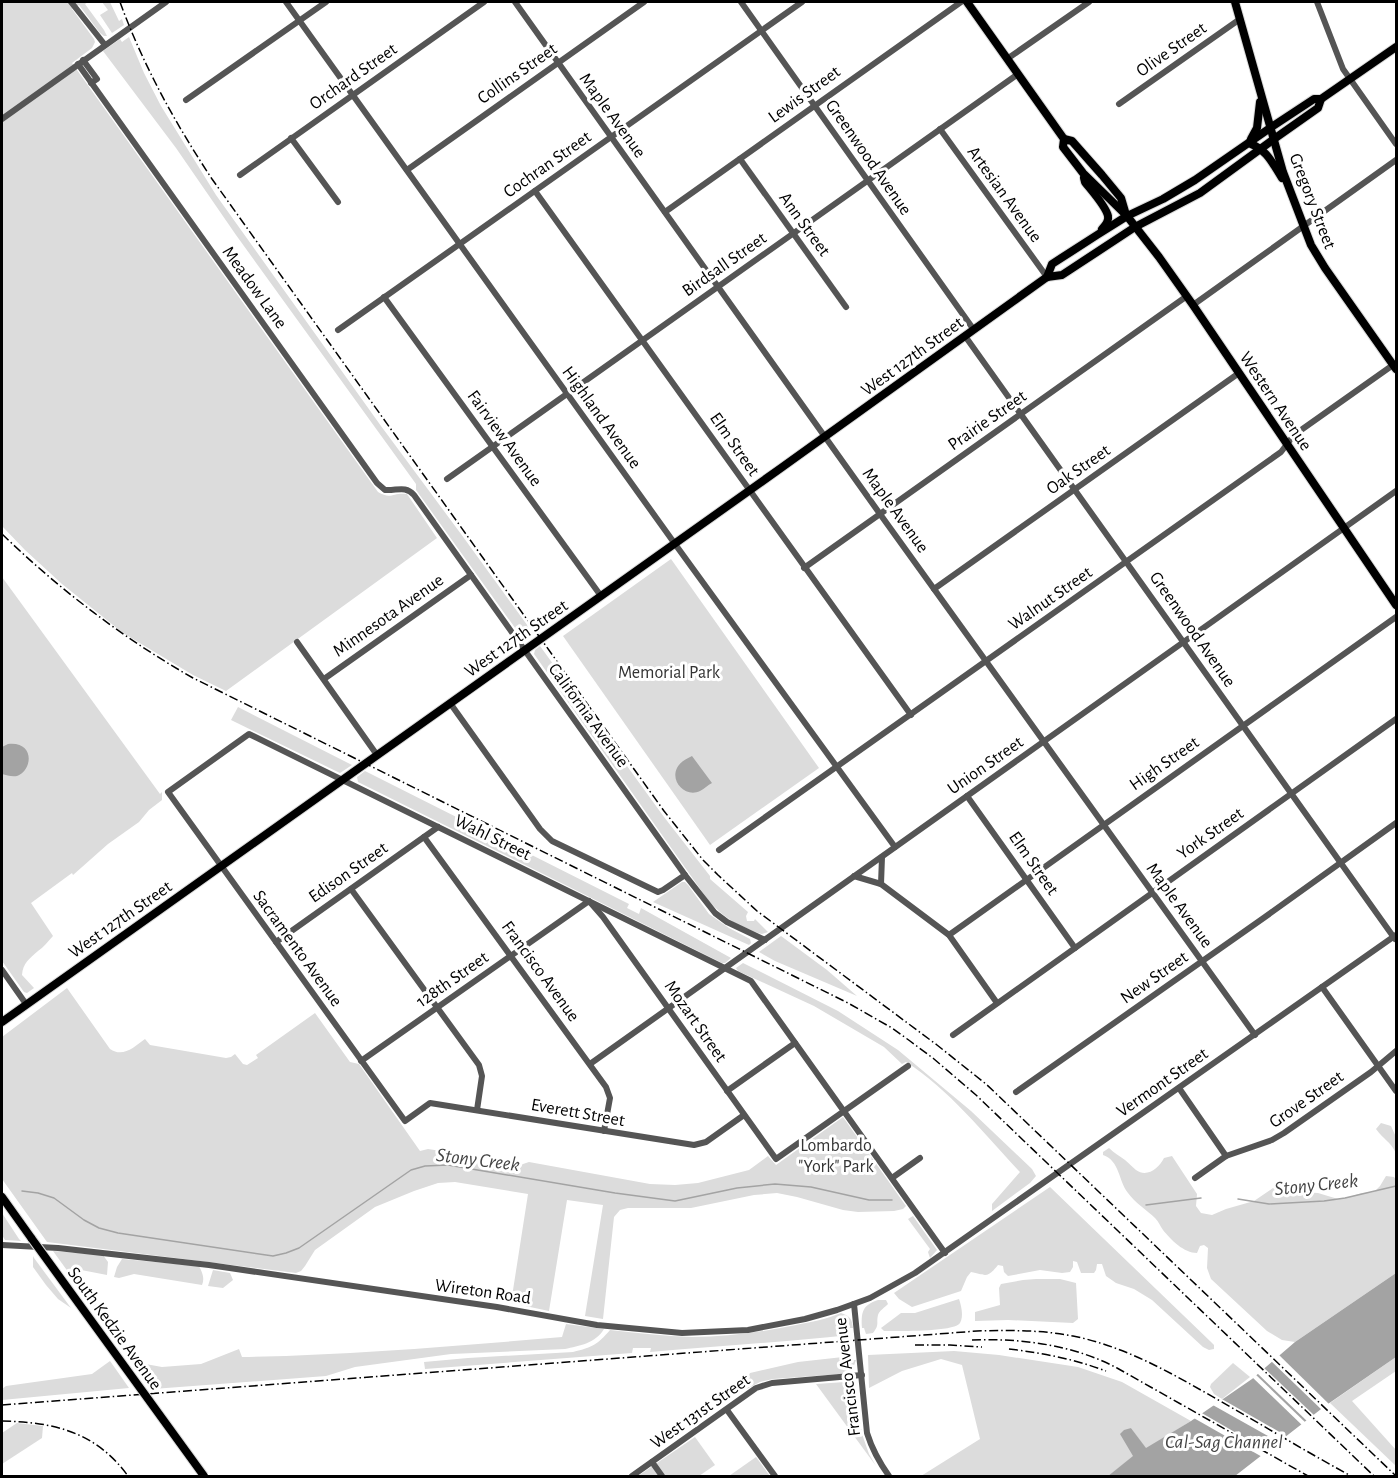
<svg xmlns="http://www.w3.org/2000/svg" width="1398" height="1478" viewBox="0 0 1398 1478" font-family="'Alegreya Sans',sans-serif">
  <rect width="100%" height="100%" fill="#fff"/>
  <g fill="#dcdcdc">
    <path d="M 2,2 L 88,2 L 85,4 L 104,30 L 107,36 L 104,36 L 100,33 L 79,5 L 72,9 L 94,39 L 95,42 L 92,48 L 72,63 L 378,492 C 391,500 393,492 407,494 L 437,538 L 226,691 L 193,675 L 123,633 L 62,584 L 25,550 L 2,526 Z"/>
    <path d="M 102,2 L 110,2 L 119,21 L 122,19 L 124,25 L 112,33 L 100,15 L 108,10 Z"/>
    <path d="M 129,37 L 144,73 L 161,106 L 216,195 L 381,426 L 461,534 L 533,633 L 523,639 L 416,490 L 416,484 L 236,235 L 176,148 L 103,51 L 120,39 L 122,42 Z"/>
    <path d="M 671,559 L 819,768 L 710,845 L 563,636 Z"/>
    <path d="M 2,577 L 160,794 L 162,792 L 162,800 L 149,810 L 139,822 L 108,844 L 73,875 L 72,873 L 31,903 L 53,936 C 48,941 44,947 38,951 C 29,959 23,963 22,975 L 34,988 L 27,993 L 24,992 L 2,961 Z"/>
    <path d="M 540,646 L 664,817 L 710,876 L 710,879 L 748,912 L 746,916 L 747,921 L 754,921 L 755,919 L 768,932 L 762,934 L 758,933 C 735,923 726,920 708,900 L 534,654 L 535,650 Z"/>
    <path d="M 238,707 L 352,765 L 340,773 L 231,720 Z"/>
    <path d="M 365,771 L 629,904 L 627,908 L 639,914 L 641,908 L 731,958 L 725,963 L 722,963 L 358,782 L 357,777 Z"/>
    <path d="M 682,882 L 685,882 L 688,885 L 709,914 L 729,928 L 750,939 L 751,943 L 749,945 L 653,902 Z"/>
    <path d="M 781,936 L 827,970 L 857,996 L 775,961 L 759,952 Z"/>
    <path d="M 743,963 L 838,1011 L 898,1050 L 971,1111 L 1032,1169 L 1036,1176 L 1030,1183 L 992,1211 L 992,1204 L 1020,1172 C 984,1134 950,1090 906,1062 L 902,1064 L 884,1047 L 814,1006 L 738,971 L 736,968 Z"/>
    <path d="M 67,988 L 110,1049 C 123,1058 134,1047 145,1039 L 150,1045 L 226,1058 L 231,1057 L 235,1054 L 243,1064 L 247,1065 L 258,1058 L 256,1055 L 315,1013 L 350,1062 L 359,1064 L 420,1151 L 428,1149 L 467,1155 L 467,1160 L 511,1168 L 529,1162 L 650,1184 L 675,1185 L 698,1183 L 749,1170 L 768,1156 L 776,1165 L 843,1117 L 906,1206 L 903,1209 L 894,1211 L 858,1212 L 843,1210 L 797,1197 L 777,1193 L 754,1195 L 691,1208 L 628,1208 L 620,1210 L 614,1217 L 603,1319 L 585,1316 L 603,1205 L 567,1200 L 549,1311 L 511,1303 L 528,1194 L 455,1182 L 438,1183 L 414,1191 L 375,1207 L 315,1250 L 305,1266 L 301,1271 L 296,1273 L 47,1242 L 2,1179 L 2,1037 Z"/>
    <path d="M 1381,1123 L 1391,1126 L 1396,1137 L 1396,1153 C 1390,1141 1384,1140 1376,1129 Z"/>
    <path d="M 1109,1148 C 1114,1153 1120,1156 1125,1160 C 1129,1163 1132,1167 1136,1170 C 1147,1178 1159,1168 1164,1158 L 1172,1156 L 1197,1194 L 1196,1206 L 1201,1213 L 1212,1215 L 1226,1209 L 1254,1201 L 1276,1186 L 1289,1187 L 1303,1192 L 1318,1193 L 1338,1199 L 1349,1197 L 1362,1193 L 1374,1192 L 1380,1186 L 1386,1176 L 1394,1177 L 1396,1180 L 1396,1273 L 1295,1342 L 1282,1340 L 1267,1331 L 1211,1279 L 1207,1268 L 1208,1248 L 1204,1245 L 1200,1246 L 1197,1253 C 1184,1253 1171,1240 1163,1230 C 1160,1226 1159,1222 1155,1218 C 1147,1210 1135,1203 1128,1193 C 1118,1180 1120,1161 1103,1155 L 1103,1152 Z"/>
    <path d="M 1050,1187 L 1210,1341 L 1214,1345 L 1214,1349 L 1209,1350 L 1203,1347 L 1152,1300 L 1134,1289 L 1116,1283 L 1106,1276 L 1102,1264 L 1097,1264 L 1096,1270 L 1094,1273 L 1081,1273 L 1077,1262 L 1073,1261 L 1073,1267 L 1070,1272 L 1062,1273 L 1040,1270 L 1008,1276 L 1004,1272 L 1003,1266 L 998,1265 C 987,1279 986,1275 971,1272 L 967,1277 L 961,1291 L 912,1307 L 899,1299 L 894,1293 Z"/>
    <path d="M 2,1213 L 19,1239 L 21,1241 L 5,1240 L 2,1235 Z"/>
    <path d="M 913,1216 L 937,1250 L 930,1258 L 928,1252 L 930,1249 L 908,1219 Z"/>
    <path d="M 53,1251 L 103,1255 L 108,1262 L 107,1275 L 71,1268 L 140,1363 L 162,1367 L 201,1364 L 239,1349 L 242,1357 C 349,1355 456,1346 562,1337 L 566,1324 L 604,1329 C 596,1343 579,1346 565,1349 L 451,1354 L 355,1367 L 326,1376 L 153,1389 Z"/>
    <path d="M 33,1256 L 34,1258 L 71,1308 L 58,1299 L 46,1285 L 33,1267 Z"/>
    <path d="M 122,1259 L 199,1266 C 202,1272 205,1278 202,1285 L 134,1274 L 119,1278 L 114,1277 L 117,1267 Z"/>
    <path d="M 213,1270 L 230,1273 L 233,1280 L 223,1288 L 208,1286 Z"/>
    <path d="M 1036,1279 L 1060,1279 L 1076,1283 L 1078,1319 L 1073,1323 L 1008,1320 L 975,1321 L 975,1312 L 1000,1305 L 999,1288 L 1001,1284 L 1023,1280 Z"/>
    <path d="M 959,1299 C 961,1305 964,1316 960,1323 C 955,1332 897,1331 884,1331 L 881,1328 L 901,1313 L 915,1313 Z"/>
    <path d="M 878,1300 L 886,1300 L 888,1304 C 885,1307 879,1311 878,1315 C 876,1324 880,1324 873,1333 L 866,1334 L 864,1328 L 862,1328 C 861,1313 862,1305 878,1300 Z"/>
    <path d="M 841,1313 C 850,1316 852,1319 853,1328 L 850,1328 L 850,1335 C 784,1342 717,1346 650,1352 L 651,1348 L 633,1348 L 632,1353 L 425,1369 L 424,1362 L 468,1358 L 573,1352 C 593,1347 597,1345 610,1330 C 637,1333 664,1336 692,1337 C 727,1337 762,1332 796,1325 C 811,1322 827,1319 841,1313 Z"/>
    <path d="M 954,1351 L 999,1355 L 1078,1367 L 1122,1382 L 1191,1421 L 1146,1449 L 1131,1428 L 1121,1434 L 1134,1456 L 1108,1476 L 921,1476 L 980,1439 L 962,1365 L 941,1359 L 902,1371 L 869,1388 L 868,1355 Z"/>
    <path d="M 852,1356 L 852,1360 L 856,1360 L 852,1371 L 841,1374 L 773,1379 L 760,1382 L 741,1392 L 750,1373 L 798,1362 Z"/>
    <path d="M 1396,1357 L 1396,1371 L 1352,1401 L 1396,1450 L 1396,1466 L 1330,1403 Z"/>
    <path d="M 110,1361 L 129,1388 L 2,1400 L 2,1389 L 6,1386 L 92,1374 Z"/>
    <path d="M 1233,1363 L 1250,1377 L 1222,1399 L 1214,1394 L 1210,1387 L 1211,1384 Z"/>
    <path d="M 845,1382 L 850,1383 L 856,1388 L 862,1434 L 869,1454 L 876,1466 L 816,1384 Z"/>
    <path d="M 17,1423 L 43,1426 L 42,1438 L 2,1464 L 2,1433 Z"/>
    <path d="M 695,1437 L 715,1465 L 699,1476 L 638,1476 Z"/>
    <path d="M 756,1457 L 770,1476 L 729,1476 Z"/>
  </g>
  <g fill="#a3a3a3">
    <path d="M 8,744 C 35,741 33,770 17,776 C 11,777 7,775 2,774 L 2,747 Z"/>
    <path d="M 692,756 L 712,783 C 708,785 704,789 700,791 C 686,798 670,782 677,768 C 680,762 686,759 692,756 Z"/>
    <path d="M 1396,1273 L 1396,1357 L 1325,1406 L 1235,1476 L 1108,1476 L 1133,1456 L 1120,1434 L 1124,1430 L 1131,1428 L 1146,1448 L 1191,1421 L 1252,1379 L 1295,1342 Z"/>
  </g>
  <g fill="#fff">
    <path d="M 1278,1354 L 1331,1406 L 1323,1411 L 1270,1360 Z"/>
    <path d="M 1263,1367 L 1316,1417 L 1309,1423 L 1256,1372 Z"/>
    <path d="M 1254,1373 L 1307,1424 L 1304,1427 L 1251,1376 Z"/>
    <path d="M 1220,1398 L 1290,1438 L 1282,1444 L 1211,1404 Z"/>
    <path d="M 1200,1412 L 1271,1453 L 1264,1458 L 1192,1417 Z"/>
  </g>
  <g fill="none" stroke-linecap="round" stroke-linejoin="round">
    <g stroke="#a3a3a3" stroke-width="1.5">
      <path d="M 22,1191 L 38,1193 L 54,1198 L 84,1220 L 99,1228 L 118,1233 L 273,1256 L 286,1253 L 299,1248 L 411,1170 L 425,1166 L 448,1165 L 615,1193 L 675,1201 L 737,1188 L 775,1184 L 811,1187 L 869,1200 L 892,1200"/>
      <path d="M 1238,1199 L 1269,1204 L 1324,1201 L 1345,1198 L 1396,1186"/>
      <path d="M 1146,1205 L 1201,1198"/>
    </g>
    <defs>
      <g id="major">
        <path d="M 967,2 L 1064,139 L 1063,147 L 1083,173 L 1127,216 L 1159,257 L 1193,305 L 1396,605"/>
        <path d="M 1235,2 L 1283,172 L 1311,245 L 1325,268 L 1396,369"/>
        <path d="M 1064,139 L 1072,141 L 1102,175 L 1121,198 L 1126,215"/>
        <path d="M 1251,139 L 1257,128 L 1260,102"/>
        <path d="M 1249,143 C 1268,151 1271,161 1282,178"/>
        <path d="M 1084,178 L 1085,182 C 1091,190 1106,206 1108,216 C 1109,221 1105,226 1102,229"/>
        <path d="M 1047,277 L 1052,264 L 1097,235 L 1127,216 L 1163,199 L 1195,180 L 1270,128 L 1314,99 L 1321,99 L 1396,47"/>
        <path d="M 2,1022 L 781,468 L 1047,277 L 1062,275 L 1135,227 L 1200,193 L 1274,139 L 1318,108 L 1321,99"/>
        <path d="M 2,1197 L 32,1239"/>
      </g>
    </defs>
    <use href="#major" stroke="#dbdbdb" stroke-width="10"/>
    <g stroke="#555" stroke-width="6">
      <path d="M 71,2 L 105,45"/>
      <path d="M 286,2 L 675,544 L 895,847"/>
      <path d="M 515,2 L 880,514 L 1255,1035"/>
      <path d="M 741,2 L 974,330"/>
      <path d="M 1317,2 L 1343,69 L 1396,144"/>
      <path d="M 1007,59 L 1089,2"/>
      <path d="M 83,60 L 97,79 L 91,83"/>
      <path d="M 78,64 L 377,483 L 385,490 C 397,491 405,485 414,495 L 685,875 L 715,913 L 727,922 L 765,940"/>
      <path d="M 186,100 L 326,2"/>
      <path d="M 1119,104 L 1240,19"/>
      <path d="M 2,119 L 166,2"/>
      <path d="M 940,129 L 1047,277"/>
      <path d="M 291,138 L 338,202"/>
      <path d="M 740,159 L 846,307"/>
      <path d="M 407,170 L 644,2"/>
      <path d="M 240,175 L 484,2"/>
      <path d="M 535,191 L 911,715"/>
      <path d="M 665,212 L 961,2"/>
      <path d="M 384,297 L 601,596"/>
      <path d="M 1193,305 L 1396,160"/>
      <path d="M 338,330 L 802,2"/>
      <path d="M 965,336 L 1395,939"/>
      <path d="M 447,479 L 1018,74"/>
      <path d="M 804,568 L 1187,296"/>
      <path d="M 934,589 L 1239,373"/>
      <path d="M 297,642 L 377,755"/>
      <path d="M 324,679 L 471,575"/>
      <path d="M 450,703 L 540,829 L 552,841 L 658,892 L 663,890 L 685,875"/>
      <path d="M 967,796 L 1075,948"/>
      <path d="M 424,837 L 606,1087 L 610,1098 L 604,1131"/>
      <path d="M 719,850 L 1281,452 L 1294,435 L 1393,365"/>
      <path d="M 854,876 L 881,884 L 949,935 L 997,1003"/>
      <path d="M 881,884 L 882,857"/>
      <path d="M 351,889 L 479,1065 L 482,1076 L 477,1110"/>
      <path d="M 949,935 L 1396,617"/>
      <path d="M 276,942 L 438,827"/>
      <path d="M 2,970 L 26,1004"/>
      <path d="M 1322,987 L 1396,1091"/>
      <path d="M 953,1035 L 1396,719"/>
      <path d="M 361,1061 L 589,901 L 603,917 L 776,1159 L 908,1066"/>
      <path d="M 590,1064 L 1396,491"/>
      <path d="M 1179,1088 L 1226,1156"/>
      <path d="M 727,1091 L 795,1043"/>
      <path d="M 1016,1092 L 1265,917 L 1396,823"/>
      <path d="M 744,1115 L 706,1142 L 694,1145 L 430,1103 L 405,1121 L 168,792 L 249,734 L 751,981 L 945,1253"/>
      <path d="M 892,1178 L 920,1158"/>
      <path d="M 1195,1178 L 1226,1156 L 1272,1140 L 1284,1133 L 1371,1072 L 1396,1051"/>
      <path d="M 2,1245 L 58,1248 L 209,1265 L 497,1307 L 597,1325 L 682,1333 L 748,1330 L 805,1319 L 837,1310 L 870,1298 L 915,1273 L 1396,935"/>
      <path d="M 854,1304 L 867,1433 C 872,1449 879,1462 889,1476"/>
      <path d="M 727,1410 L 775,1476"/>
      <path d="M 652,1462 L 662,1476"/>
      <path d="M 632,1476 L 756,1388 L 772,1383 L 862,1375"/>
    </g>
    <use href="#major" stroke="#000" stroke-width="8"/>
    <g stroke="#000" stroke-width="1.5" stroke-dasharray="9 3 1.5 3" stroke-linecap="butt">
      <path d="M 120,2 C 143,65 175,123 212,179 L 664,811 L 703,860 L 718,875 L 757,911 L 937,1045 L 986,1084 L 1006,1103 L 1396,1476"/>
      <path d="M 2,534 C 60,590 123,638 193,678 L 848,1003 L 892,1028 L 910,1041 L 934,1059 L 976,1095 L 1374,1476"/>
      <path d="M 972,1340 C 1021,1338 1074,1345 1117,1368 L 1308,1476"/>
      <path d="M 915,1345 L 950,1345 L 982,1347"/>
      <path d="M 1009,1349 C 1043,1353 1074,1359 1106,1371"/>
      <path d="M 2,1405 L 977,1331 C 1010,1330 1042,1330 1073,1336 C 1127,1347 1173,1374 1220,1401 C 1264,1426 1307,1452 1351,1476"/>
      <path d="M 2,1421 C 54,1422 96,1432 128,1476"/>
    </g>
    <defs>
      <path id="major-bridge" d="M 32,1239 L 204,1476"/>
    </defs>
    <use href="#major-bridge" stroke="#dbdbdb" stroke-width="10" stroke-linecap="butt"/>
    <use href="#major-bridge" stroke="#000" stroke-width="8"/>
  </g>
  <g text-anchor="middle" stroke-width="6" stroke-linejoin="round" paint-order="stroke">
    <g font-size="18" fill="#000" stroke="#fff">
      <text transform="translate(1171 49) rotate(-35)" y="6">Olive Street</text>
      <text transform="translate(517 73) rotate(-35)" y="6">Collins Street</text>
      <text transform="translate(353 76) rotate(-35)" y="6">Orchard Street</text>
      <text transform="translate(804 94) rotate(-36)" y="6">Lewis Street</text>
      <text transform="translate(613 115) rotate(54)" y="6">Maple Avenue</text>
      <text transform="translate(869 157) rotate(55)" y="6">Greenwood Avenue</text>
      <text transform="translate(547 164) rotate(-35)" y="6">Cochran Street</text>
      <text transform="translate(1005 194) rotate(54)" y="6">Artesian Avenue</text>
      <text transform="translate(1313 201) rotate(69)" y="6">Gregory Street</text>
      <text transform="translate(805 224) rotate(54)" y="6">Ann Street</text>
      <text transform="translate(724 264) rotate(-35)" y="6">Birdsall Street</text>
      <text transform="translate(255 287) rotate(54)" y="6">Meadow Lane</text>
      <text transform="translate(912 356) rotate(-36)" y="6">West 127th Street</text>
      <text transform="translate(1276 401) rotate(56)" y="6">Western Avenue</text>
      <text transform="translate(602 417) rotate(54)" y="6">Highland Avenue</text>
      <text transform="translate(987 420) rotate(-35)" y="6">Prairie Street</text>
      <text transform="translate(505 438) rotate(54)" y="6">Fairview Avenue</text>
      <text transform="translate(735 444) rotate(55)" y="6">Elm Street</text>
      <text transform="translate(1078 469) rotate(-35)" y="6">Oak Street</text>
      <text transform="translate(896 510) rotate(54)" y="6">Maple Avenue</text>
      <text transform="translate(1050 598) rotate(-35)" y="6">Walnut Street</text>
      <text transform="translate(388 615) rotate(-35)" y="6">Minnesota Avenue</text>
      <text transform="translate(1193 629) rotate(55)" y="6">Greenwood Avenue</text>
      <text transform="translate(516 638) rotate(-35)" y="6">West 127th Street</text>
      <text transform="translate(589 715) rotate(54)" y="6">California Avenue</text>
      <text transform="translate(1164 763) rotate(-35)" y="6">High Street</text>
      <text transform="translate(985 765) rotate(-35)" y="6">Union Street</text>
      <text transform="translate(1210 833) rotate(-35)" y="6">York Street</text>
      <text transform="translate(493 837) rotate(26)" y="6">Wahl Street</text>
      <text transform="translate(1034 863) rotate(55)" y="6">Elm Street</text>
      <text transform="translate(348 872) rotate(-35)" y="6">Edison Street</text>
      <text transform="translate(1180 905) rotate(54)" y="6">Maple Avenue</text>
      <text transform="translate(120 919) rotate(-35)" y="6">West 127th Street</text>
      <text transform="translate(298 948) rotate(54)" y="6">Sacramento Avenue</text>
      <text transform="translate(541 971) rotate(54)" y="6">Francisco Avenue</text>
      <text transform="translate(1154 977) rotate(-35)" y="6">New Street</text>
      <text transform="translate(452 979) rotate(-35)" y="6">128th Street</text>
      <text transform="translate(696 1021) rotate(55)" y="6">Mozart Street</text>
      <text transform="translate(1162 1082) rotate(-35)" y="6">Vermont Street</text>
      <text transform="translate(1306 1099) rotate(-35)" y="6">Grove Street</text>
      <text transform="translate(578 1112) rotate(10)" y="6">Everett Street</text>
      <text transform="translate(483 1291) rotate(8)" y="6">Wireton Road</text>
      <text transform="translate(115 1328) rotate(54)" y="6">South Kedzie Avenue</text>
      <text transform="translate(847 1377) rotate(-97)" y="6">Francisco Avenue</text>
      <text transform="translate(700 1411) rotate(-35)" y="6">West 131st Street</text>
    </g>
    <g font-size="18" fill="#333" stroke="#fff">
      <text x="669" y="678">Memorial Park</text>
      <text x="836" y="1151">Lombardo<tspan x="836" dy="21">"York" Park</tspan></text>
    </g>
    <g font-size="20" font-style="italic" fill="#444" stroke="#fff">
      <text transform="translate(478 1159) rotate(7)" y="7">Stony Creek</text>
      <text transform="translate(1316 1184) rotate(-6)" y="7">Stony Creek</text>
      <text x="1224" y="1448">Cal-Sag Channel</text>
    </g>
  </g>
  <rect width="1398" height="1478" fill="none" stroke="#000000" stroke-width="6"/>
</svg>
